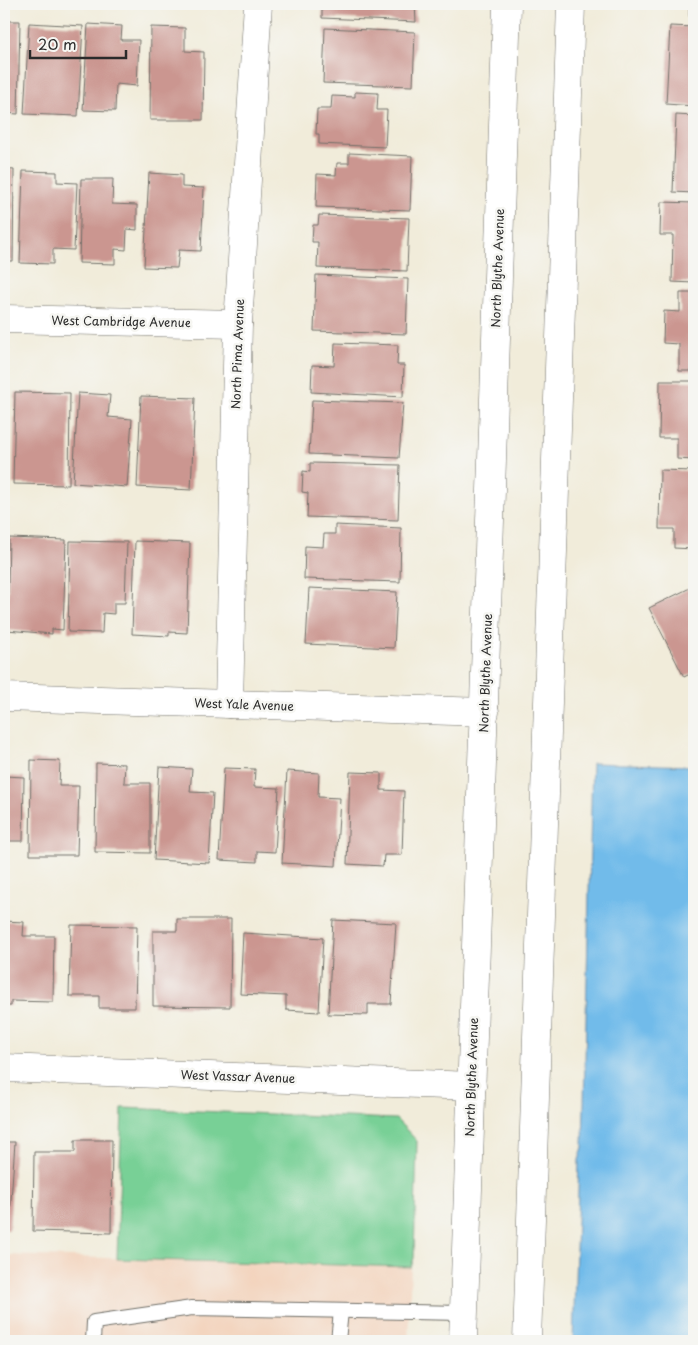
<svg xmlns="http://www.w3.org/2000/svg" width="698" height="1345" viewBox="0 0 698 1345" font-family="'Playpen Sans',sans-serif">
  <rect width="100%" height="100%" fill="#f6f6f2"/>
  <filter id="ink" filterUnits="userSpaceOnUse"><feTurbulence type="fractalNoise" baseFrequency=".02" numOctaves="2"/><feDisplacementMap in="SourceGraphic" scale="10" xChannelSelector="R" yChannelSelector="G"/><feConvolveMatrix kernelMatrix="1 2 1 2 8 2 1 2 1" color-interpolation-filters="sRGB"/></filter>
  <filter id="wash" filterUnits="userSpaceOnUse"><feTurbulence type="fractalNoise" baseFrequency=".0096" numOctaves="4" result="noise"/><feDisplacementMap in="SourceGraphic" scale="20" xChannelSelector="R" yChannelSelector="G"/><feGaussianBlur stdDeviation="1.12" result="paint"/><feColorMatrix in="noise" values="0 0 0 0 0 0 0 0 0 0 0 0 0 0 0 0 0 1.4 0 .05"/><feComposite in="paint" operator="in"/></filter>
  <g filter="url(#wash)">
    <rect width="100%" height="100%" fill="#f1ecda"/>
    <path fill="#f3d4be" d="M 4,1255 L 411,1267 L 408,1341 L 4,1341 Z"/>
    <path fill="#78d096" stroke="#527e60" d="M 122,1108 L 396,1119 L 417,1141 L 414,1258 L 411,1267 L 117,1259 Z"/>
    <path fill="#71bbea" stroke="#4e738a" d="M 592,763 L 694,766 L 694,1341 L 573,1341 L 579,1160 L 583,1147 Z"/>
    <g id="blocks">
      <g fill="#cb9690">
        <path d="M 322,4 L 415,4 L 416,22 L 322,18 Z"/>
        <rect x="689" y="4" width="5" height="12"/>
        <path d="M 4,21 L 20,21 L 18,114 L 4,113 Z"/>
        <path d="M 29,23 L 83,26 L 78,116 L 24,114 Z"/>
        <path d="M 88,24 L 122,26 L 121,40 L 139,40 L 137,86 L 116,84 L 115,111 L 83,110 Z"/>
        <path d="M 670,26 L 694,27 L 694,106 L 666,104 Z"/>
        <path d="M 151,27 L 185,28 L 185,51 L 204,52 L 203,120 L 150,120 Z"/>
        <path d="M 325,28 L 415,32 L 413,86 L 323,83 Z"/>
        <path d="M 355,92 L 378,93 L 377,110 L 387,110 L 385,147 L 319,144 L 319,134 L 316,134 L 317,109 L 331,109 L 332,96 L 355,97 Z"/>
        <path d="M 676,115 L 694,116 L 694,193 L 673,192 Z"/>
        <path d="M 349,153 L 412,156 L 410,210 L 316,207 L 317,174 L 336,175 L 337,163 L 349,163 Z"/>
        <path d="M 4,169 L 14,170 L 13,261 L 4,261 Z"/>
        <path d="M 23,171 L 57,172 L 57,182 L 77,183 L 74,250 L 53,249 L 53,264 L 20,263 Z"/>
        <path d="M 149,173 L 182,175 L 182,187 L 204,188 L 201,251 L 179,250 L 177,268 L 144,267 Z"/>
        <path d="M 81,179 L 113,179 L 112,204 L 137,205 L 137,230 L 127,229 L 126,250 L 115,249 L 115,264 L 79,263 Z"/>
        <path d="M 661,202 L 694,203 L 694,283 L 672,282 L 673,235 L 660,235 Z"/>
        <path d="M 319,215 L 409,218 L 407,271 L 317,268 L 318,242 L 312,242 L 313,225 L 318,225 Z"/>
        <path d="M 316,275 L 408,279 L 406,334 L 314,331 Z"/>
        <path d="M 680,293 L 694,293 L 694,371 L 679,371 L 679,344 L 663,343 L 664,311 L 680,312 Z"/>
        <path d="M 335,343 L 398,345 L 397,365 L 404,365 L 403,397 L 311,392 L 312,365 L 334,366 Z"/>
        <path d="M 660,381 L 694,381 L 694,460 L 677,459 L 677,438 L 659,438 Z"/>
        <path d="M 15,392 L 70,393 L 69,485 L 13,484 Z"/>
        <path d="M 78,393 L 110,395 L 108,417 L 132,419 L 127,487 L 73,483 Z"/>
        <path d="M 141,396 L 195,398 L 191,490 L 137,487 Z"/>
        <path d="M 312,400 L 403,403 L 399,458 L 309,454 Z"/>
        <path d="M 4,415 L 7,415 L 5,438 L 4,438 Z"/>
        <path d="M 310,463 L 400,465 L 398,520 L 307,517 L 308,493 L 302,492 L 303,471 L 310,472 Z"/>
        <path d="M 660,470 L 694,471 L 694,549 L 674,548 L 674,529 L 659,529 Z"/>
        <path d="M 335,525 L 401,528 L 400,582 L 304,579 L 305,546 L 323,547 L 324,534 L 335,534 Z"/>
        <path d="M 9,538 L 66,540 L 63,630 L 52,629 L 52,634 L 7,630 Z"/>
        <path d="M 70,541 L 127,542 L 125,603 L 114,603 L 114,614 L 103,613 L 102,633 L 68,632 Z"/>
        <path d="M 135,541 L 190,543 L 187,633 L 169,632 L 169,636 L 132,634 Z"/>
        <path d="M 694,586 L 694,672 L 684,677 L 649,608 Z"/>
        <path d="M 309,588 L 397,592 L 394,648 L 306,644 Z"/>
        <path d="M 31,760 L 60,761 L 59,786 L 79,786 L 77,855 L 30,855 Z"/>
        <path d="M 96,763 L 125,764 L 124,783 L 150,783 L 150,853 L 95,852 Z"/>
        <path d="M 159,767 L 192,769 L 190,792 L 213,793 L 209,863 L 154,860 Z"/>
        <path d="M 224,768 L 255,769 L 254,787 L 279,788 L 275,852 L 257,851 L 257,862 L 219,860 Z"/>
        <path d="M 287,771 L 319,773 L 318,797 L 340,798 L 336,866 L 282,863 Z"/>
        <path d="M 350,772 L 381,773 L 381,790 L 404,791 L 402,855 L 384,855 L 383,866 L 347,864 Z"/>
        <path d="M 4,776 L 24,777 L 23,841 L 4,841 Z"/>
        <path d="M 177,919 L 231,919 L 230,1007 L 153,1006 L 153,931 L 177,931 Z"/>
        <path d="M 333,920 L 396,923 L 391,1004 L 368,1004 L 368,1015 L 328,1014 Z"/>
        <path d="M 4,921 L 24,922 L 23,936 L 54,936 L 53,1002 L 11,1001 L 11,1006 L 4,1006 Z"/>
        <path d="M 71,925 L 137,926 L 135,1008 L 99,1008 L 99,996 L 69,996 Z"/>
        <path d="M 243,933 L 323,938 L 319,1012 L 286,1010 L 286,996 L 240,994 Z"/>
        <path d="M 75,1140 L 112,1140 L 111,1233 L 33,1231 L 34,1152 L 75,1152 Z"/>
        <path d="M 4,1142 L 15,1142 L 9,1230 L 4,1230 Z"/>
      </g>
    </g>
  </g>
  <g filter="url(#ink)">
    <use href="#blocks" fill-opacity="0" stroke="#706f68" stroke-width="1"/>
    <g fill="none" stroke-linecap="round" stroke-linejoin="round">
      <defs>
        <g id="lane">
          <path d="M 93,1341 L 94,1322 L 192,1308 L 464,1313"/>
          <path d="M 338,1341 L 341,1311"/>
        </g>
        <g id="street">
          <path d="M 4,319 L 238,324"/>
          <path d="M 4,697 L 485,712"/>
          <path d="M 229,704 L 238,324 L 258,4"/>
          <path d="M 4,1068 L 472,1086"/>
        </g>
        <g id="secondary">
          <path d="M 463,1341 L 507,4"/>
          <path d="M 527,1341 L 571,4"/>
        </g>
      </defs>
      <use href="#lane" stroke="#706f68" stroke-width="16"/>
      <use href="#street" stroke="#706f68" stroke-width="29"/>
      <use href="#secondary" stroke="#706f68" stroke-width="29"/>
      <use href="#lane" stroke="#fff" stroke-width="14"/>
      <use href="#street" stroke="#fff" stroke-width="28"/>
      <use href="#secondary" stroke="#fff" stroke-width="28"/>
    </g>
  </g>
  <g text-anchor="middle" stroke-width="5" stroke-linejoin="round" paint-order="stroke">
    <g font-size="12" fill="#2b2b2b" stroke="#f6f6f2">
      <text transform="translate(498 268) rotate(-88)" y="4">North Blythe Avenue</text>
      <text transform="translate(121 322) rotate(1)" y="4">West Cambridge Avenue</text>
      <text transform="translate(238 354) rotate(-88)" y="4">North Pima Avenue</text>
      <text transform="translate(486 673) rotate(-88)" y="4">North Blythe Avenue</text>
      <text transform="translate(244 705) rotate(2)" y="4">West Yale Avenue</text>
      <text transform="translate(238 1077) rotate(2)" y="4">West Vassar Avenue</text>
      <text transform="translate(472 1077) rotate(-88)" y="4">North Blythe Avenue</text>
    </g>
  </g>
  <rect width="698" height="1345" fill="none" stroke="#f6f6f2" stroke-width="20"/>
  <path d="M30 50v8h96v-8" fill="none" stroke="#2b2b2b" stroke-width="2.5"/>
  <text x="38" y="50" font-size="15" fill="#2b2b2b" stroke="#f6f6f2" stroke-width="4" paint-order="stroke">20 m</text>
</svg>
